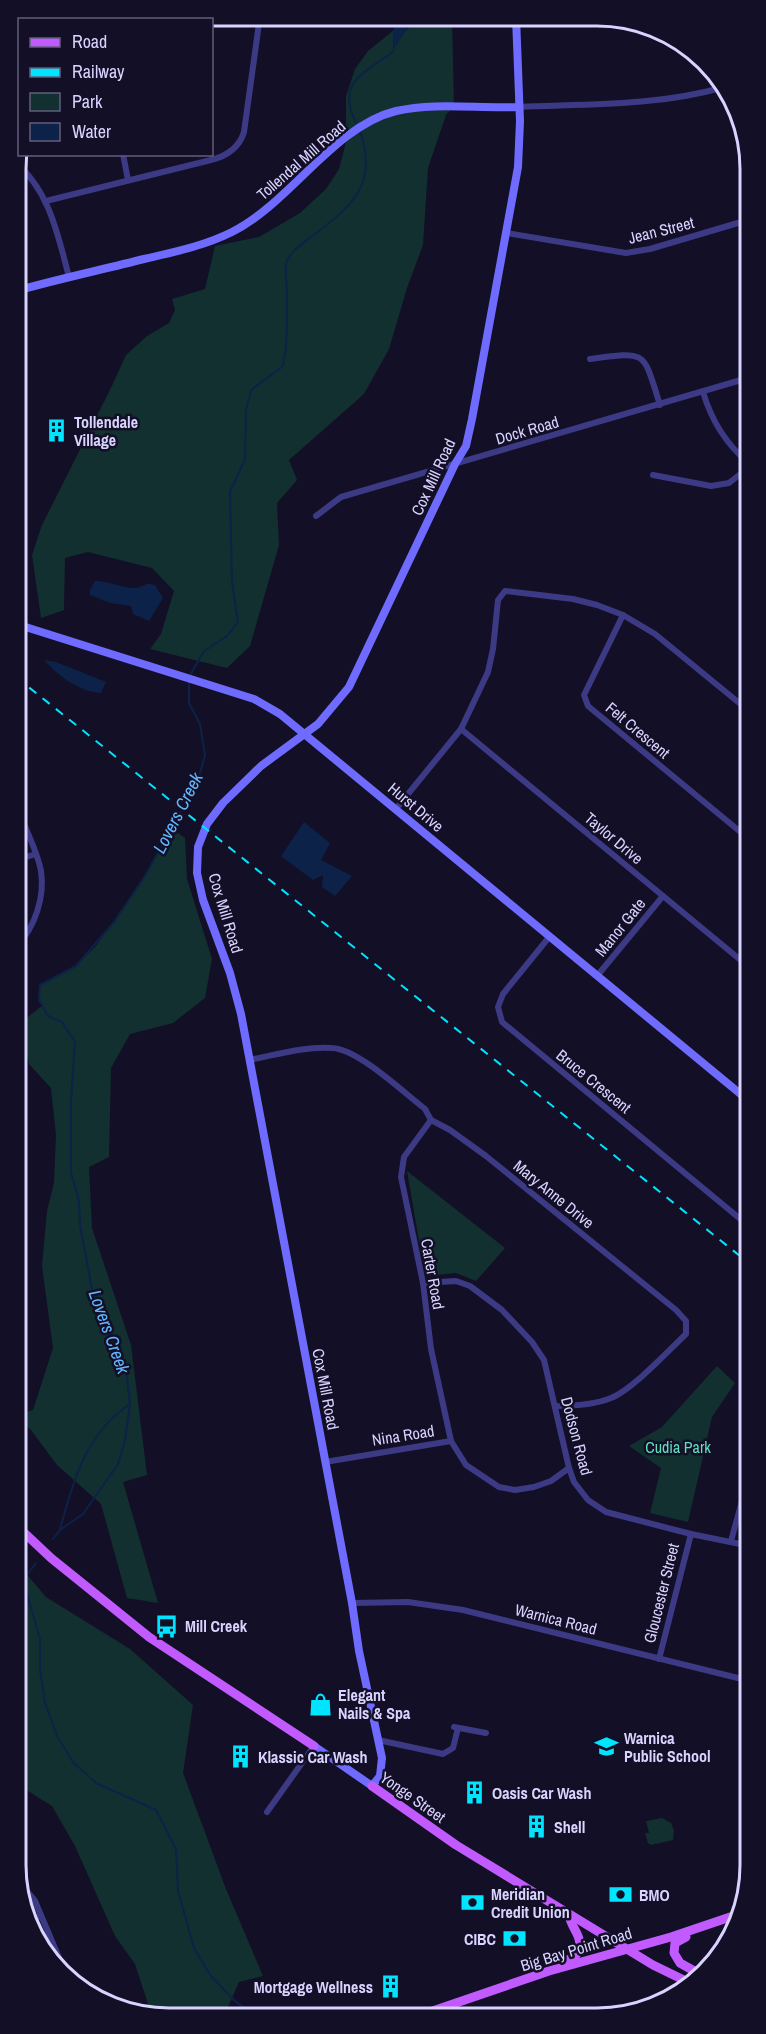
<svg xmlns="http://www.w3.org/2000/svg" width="766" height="2034" viewBox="0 0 766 2034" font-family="'Archivo Narrow',sans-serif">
  <rect width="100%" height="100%" fill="#130f26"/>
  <g fill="#12302f">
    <path d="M 436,17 L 452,17 L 454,106 L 446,115 L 428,168 L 423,245 L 407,288 L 389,349 L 364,394 L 289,460 L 297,480 L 277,503 L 279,545 L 250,646 L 227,668 L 150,649 L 161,634 L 174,591 L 152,568 L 88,552 L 65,558 L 64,610 L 41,618 L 32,555 L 42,525 L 110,390 L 126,355 L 147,336 L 169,323 L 175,310 L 172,299 L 205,289 L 215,246 L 259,237 L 300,213 L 326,189 L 339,169 L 346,142 L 346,96 L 355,69 L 368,51 L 394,30 L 393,50 C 407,28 409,21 436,17 Z"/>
    <path d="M 171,828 L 185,838 L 187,879 L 212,959 L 205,998 L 173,1023 L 130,1034 L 111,1068 L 109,1157 L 89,1167 L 92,1228 L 131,1345 L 147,1475 L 123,1482 L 158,1603 L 127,1598 L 101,1504 L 57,1465 L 31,1430 L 17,1418 L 17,1414 L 33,1410 L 53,1348 L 42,1266 L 47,1211 L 54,1183 L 56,1135 L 51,1088 L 29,1064 L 20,1023 L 42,1006 L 39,1000 L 40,985 L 76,966 L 96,946 L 145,876 Z"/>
    <path d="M 407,1171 L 505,1248 L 476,1281 L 456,1273 L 425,1276 Z"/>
    <path d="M 717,1366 L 735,1383 L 712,1417 L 688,1522 L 650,1513 L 661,1468 L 629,1446 L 662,1427 Z"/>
    <path d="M 18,1564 L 46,1597 L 130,1649 L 193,1705 L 183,1773 L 226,1889 L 263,1976 L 239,1982 L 224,2016 L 152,2016 L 135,1964 L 115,1936 L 75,1846 L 52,1806 L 28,1791 L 18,1779 Z"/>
    <path d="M 662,1818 L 671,1823 L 674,1831 L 673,1840 L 651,1845 L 648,1843 L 645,1833 L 649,1833 L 646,1821 Z"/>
  </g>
  <g fill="#0c2248">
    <path d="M 397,17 L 436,17 C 407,22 407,27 393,52 L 394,23 Z"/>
    <path d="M 95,581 C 107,581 127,589 136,588 C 145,586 144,582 155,585 L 163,598 L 149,621 L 133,614 L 131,606 L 110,603 L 90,595 L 90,590 Z"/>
    <path d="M 44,660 L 56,662 L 106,682 L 101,693 C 80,692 58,676 44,660 Z"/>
    <path d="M 304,822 L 330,843 L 321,860 L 352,876 L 335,896 L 322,887 L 323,875 L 313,880 L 281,856 Z"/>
  </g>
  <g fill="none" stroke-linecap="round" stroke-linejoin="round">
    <g stroke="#0c2248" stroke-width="2">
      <path d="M 357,125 C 335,83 362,74 393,52"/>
      <path d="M 60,1529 C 74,1480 85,1434 130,1404"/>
      <path d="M 53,1539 L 60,1530 L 83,1514 L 118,1464 L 125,1440 L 130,1404 L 126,1368 L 102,1321 L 93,1294 L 80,1226 L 79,1201 L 71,1173 L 71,1101 L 75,1042 L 62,1022 L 48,1016 L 39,1000 L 40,985 L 76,966 L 115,921 L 145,876 L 198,780 L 205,755 L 200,724 L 189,703 L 189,677 L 204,651 L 227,636 L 238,622 L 232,582 L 230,492 L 245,459 L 246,410 L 251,390 L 283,366 C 288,341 287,317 287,292 C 287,283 285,272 286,264 C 289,252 302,244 311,237 C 351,207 379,185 360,131"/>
      <path d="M 36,1563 L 26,1576 L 26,1591 L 40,1639 L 40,1670 L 45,1703 L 57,1736 L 73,1762 L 96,1783 L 156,1810 L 176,1849 L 178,1891 L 194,1948 L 211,1976 L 234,2000 L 254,2016"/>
    </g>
    <g stroke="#3d3a85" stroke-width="6">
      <path d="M 519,107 C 587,104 656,106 721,88"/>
      <path d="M 123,154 L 128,180"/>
      <path d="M 15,162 C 50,191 58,236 69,277"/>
      <path d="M 46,201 L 211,160 C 227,156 239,148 244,132 L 260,16"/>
      <path d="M 507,233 L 626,253 L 650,249 L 748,220"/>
      <path d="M 590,359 C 648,351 643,351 660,405"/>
      <path d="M 703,392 C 712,422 726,443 748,463"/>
      <path d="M 653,475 L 711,486 L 729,483 L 748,468"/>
      <path d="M 316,516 L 341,497 L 748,378"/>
      <path d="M 623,615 L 584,695 L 588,706 L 749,839"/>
      <path d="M 461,729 L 749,967"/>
      <path d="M 395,810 L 461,729 L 488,672 L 493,649 L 498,600 L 505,591 L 573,599 L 597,605 L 623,615 L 655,634 L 749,711"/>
      <path d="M 16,860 L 36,854"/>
      <path d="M 550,936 L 503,994 L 498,1007 L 502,1022 L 750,1227"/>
      <path d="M 17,946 C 35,927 45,897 41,871 C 38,854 29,837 23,821"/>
      <path d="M 597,976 L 663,896"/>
      <path d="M 249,1060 C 275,1055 305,1046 332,1048 C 358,1049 403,1092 425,1109 L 431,1120 L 450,1130 L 486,1156 L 676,1310 L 686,1321 L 686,1334 C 668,1351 633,1389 611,1398 C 594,1405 572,1406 555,1406"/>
      <path d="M 431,1120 L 404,1157 L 401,1177 L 423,1283 L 431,1349 L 451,1441 L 466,1465 L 499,1487 L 515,1490 L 534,1487 L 551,1481 L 569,1468"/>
      <path d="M 423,1283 L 456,1281 L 470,1286 L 502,1310 L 532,1342 L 544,1360 L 569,1468 L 574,1482 L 588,1500 L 606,1512 L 691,1534 L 750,1546"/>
      <path d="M 325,1462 L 451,1441"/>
      <path d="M 731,1541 L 750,1472"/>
      <path d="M 352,1603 L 408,1602 L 463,1610 L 750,1681"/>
      <path d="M 659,1659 L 691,1534"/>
      <path d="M 454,1727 L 486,1733"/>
      <path d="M 378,1740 L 443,1754 L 453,1748 L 458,1728"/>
      <path d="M 267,1812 L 314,1746"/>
      <path d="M 18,1880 L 35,1901 L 68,1979"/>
      <path d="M 31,1920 L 40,1916"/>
    </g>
    <g stroke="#6f6bff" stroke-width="8">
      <path d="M 16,291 C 58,279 101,270 144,259 C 174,252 204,246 232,232 C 289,204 334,126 396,111 C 436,102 479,109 519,107"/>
      <path d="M 16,624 L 254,699 L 280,714 L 749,1101"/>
      <path d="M 314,1746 L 372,1786 L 380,1776 L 382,1758 L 359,1651 L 352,1603 L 241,1014 L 230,973 L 203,900 L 197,873 L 198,847 L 207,824 L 223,803 L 261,766 L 318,724 L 349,687 L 455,464 L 466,446 L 472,419 L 518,167 L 520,121 L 516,17"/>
    </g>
    <g stroke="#c25bff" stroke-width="9">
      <path d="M 17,1526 L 51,1558 L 149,1637 L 314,1746"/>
      <path d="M 372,1786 L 456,1845 L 653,1965 L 692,1984"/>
      <path d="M 686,1937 L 675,1943 L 674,1953 L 680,1963 L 696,1972 L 698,1979"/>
      <path d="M 565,1961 L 575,1957 C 587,1937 572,1932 569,1915"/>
      <path d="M 418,2016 L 549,1971 L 671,1937 L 742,1913"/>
    </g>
    <path stroke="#00e5ff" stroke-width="2" stroke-dasharray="9 8" stroke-linecap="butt" d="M 16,677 L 750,1264"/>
  </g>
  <defs>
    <symbol id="building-bare" viewBox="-9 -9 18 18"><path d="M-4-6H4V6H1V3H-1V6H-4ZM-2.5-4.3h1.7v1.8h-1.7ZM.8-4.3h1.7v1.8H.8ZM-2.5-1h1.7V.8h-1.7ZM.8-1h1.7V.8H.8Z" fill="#00e5ff" stroke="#130f26" stroke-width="2.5" paint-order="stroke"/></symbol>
    <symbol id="bus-bare" viewBox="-9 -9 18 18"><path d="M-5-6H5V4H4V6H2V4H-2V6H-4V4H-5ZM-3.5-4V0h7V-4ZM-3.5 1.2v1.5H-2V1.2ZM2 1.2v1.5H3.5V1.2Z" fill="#00e5ff" stroke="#130f26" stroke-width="2.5" paint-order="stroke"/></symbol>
    <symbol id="shop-bare" viewBox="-9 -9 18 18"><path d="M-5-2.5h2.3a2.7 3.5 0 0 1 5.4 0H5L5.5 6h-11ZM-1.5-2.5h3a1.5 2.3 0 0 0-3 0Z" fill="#00e5ff" stroke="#130f26" stroke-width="2.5" paint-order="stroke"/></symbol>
    <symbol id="school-bare" viewBox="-9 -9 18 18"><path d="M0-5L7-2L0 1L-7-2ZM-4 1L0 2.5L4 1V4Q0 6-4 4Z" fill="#00e5ff" stroke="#130f26" stroke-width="2.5" paint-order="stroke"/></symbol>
    <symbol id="bank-bare" viewBox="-9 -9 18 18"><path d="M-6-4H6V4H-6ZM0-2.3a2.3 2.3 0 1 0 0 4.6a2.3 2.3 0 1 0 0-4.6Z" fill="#00e5ff" stroke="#130f26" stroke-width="2.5" paint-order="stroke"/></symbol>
  </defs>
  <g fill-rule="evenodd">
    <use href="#building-bare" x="40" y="414" width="33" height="33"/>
    <use href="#bus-bare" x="150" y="1610" width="33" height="33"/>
    <use href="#shop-bare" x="304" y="1688" width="33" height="33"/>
    <use href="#school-bare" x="590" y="1730" width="33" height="33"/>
    <use href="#building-bare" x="224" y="1740" width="33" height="33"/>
    <use href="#building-bare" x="458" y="1776" width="33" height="33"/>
    <use href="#building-bare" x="520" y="1810" width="33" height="33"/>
    <use href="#bank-bare" x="604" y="1878" width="33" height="33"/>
    <use href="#bank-bare" x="456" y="1886" width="33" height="33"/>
    <use href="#bank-bare" x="498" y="1922" width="33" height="33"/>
    <use href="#building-bare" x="374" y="1970" width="33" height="33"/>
  </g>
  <g text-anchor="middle" stroke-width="5" stroke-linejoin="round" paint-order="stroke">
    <g font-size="16" fill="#d9d4ff" stroke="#130f26">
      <text transform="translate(301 160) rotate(-41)" y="6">Tollendal Mill Road</text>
      <text transform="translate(661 230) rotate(-14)" y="6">Jean Street</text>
      <text transform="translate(527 430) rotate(-16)" y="6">Dock Road</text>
      <text transform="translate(433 477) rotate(-65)" y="6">Cox Mill Road</text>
      <text transform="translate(638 730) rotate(40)" y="6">Felt Crescent</text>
      <text transform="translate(416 807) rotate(40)" y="6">Hurst Drive</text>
      <text transform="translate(614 838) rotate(40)" y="6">Taylor Drive</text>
      <text transform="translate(226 913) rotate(73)" y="6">Cox Mill Road</text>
      <text transform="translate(620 927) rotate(-51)" y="6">Manor Gate</text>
      <text transform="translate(594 1081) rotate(39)" y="6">Bruce Crescent</text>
      <text transform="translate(554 1194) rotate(39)" y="6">Mary Anne Drive</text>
      <text transform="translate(433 1274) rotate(80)" y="6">Carter Road</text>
      <text transform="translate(326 1389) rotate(79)" y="6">Cox Mill Road</text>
      <text transform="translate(403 1435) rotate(-9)" y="6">Nina Road</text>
      <text transform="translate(577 1436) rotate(75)" y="6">Dodson Road</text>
      <text transform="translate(661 1593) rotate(-76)" y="6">Gloucester Street</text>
      <text transform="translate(556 1619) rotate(14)" y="6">Warnica Road</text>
      <text transform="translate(413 1797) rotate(35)" y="6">Yonge Street</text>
      <text transform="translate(576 1949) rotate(-17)" y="6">Big Bay Point Road</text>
    </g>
    <g font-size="16" font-weight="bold" fill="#d9d4ff" stroke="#130f26" text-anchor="start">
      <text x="74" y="428">Tollendale<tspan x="74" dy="18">Village</tspan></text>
      <text x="185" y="1632">Mill Creek</text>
      <text x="338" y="1701">Elegant<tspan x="338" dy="18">Nails &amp; Spa</tspan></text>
      <text x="624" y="1744">Warnica<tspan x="624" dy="18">Public School</tspan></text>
      <text x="258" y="1763">Klassic Car Wash</text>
      <text x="492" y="1799">Oasis Car Wash</text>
      <text x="554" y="1833">Shell</text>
      <text x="491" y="1900">Meridian<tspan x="491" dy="18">Credit Union</tspan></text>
      <text x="639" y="1901">BMO</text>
      <text x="496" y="1945" text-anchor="end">CIBC</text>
      <text x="373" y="1993" text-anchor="end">Mortgage Wellness</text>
    </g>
    <g font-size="16" fill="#5fe0c0" stroke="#130f26">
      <text x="678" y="1453">Cudia Park</text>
    </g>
    <g font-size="18" font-style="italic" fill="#62b6ff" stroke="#130f26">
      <text transform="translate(178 813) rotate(-63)" y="6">Lovers Creek</text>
      <text transform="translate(109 1332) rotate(70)" y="6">Lovers Creek</text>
    </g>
  </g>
  <path d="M0 0H766V2034H0ZM169 26H597A143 143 0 0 1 740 169V1865A143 143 0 0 1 597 2008H169A143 143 0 0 1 26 1865V169A143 143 0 0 1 169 26Z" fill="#130f26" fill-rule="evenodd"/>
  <path fill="none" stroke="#d9d4ff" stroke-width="3" d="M169 26H597A143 143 0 0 1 740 169V1865A143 143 0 0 1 597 2008H169A143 143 0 0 1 26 1865V169A143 143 0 0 1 169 26Z"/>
  <rect x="18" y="18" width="195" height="138" fill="#130f26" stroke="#625e7d" stroke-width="1.5"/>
  <rect x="30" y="38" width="30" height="9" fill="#c25bff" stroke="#625e7d" stroke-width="1.5"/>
  <text x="72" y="48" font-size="18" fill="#d9d4ff">Road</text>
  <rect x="30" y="68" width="30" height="9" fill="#00e5ff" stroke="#625e7d" stroke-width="1.5"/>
  <text x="72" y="78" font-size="18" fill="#d9d4ff">Railway</text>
  <rect x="30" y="93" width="30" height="18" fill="#12302f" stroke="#625e7d" stroke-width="1.5"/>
  <text x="72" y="108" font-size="18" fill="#d9d4ff">Park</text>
  <rect x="30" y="123" width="30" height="18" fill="#0c2248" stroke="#625e7d" stroke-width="1.5"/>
  <text x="72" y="138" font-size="18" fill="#d9d4ff">Water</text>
</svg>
